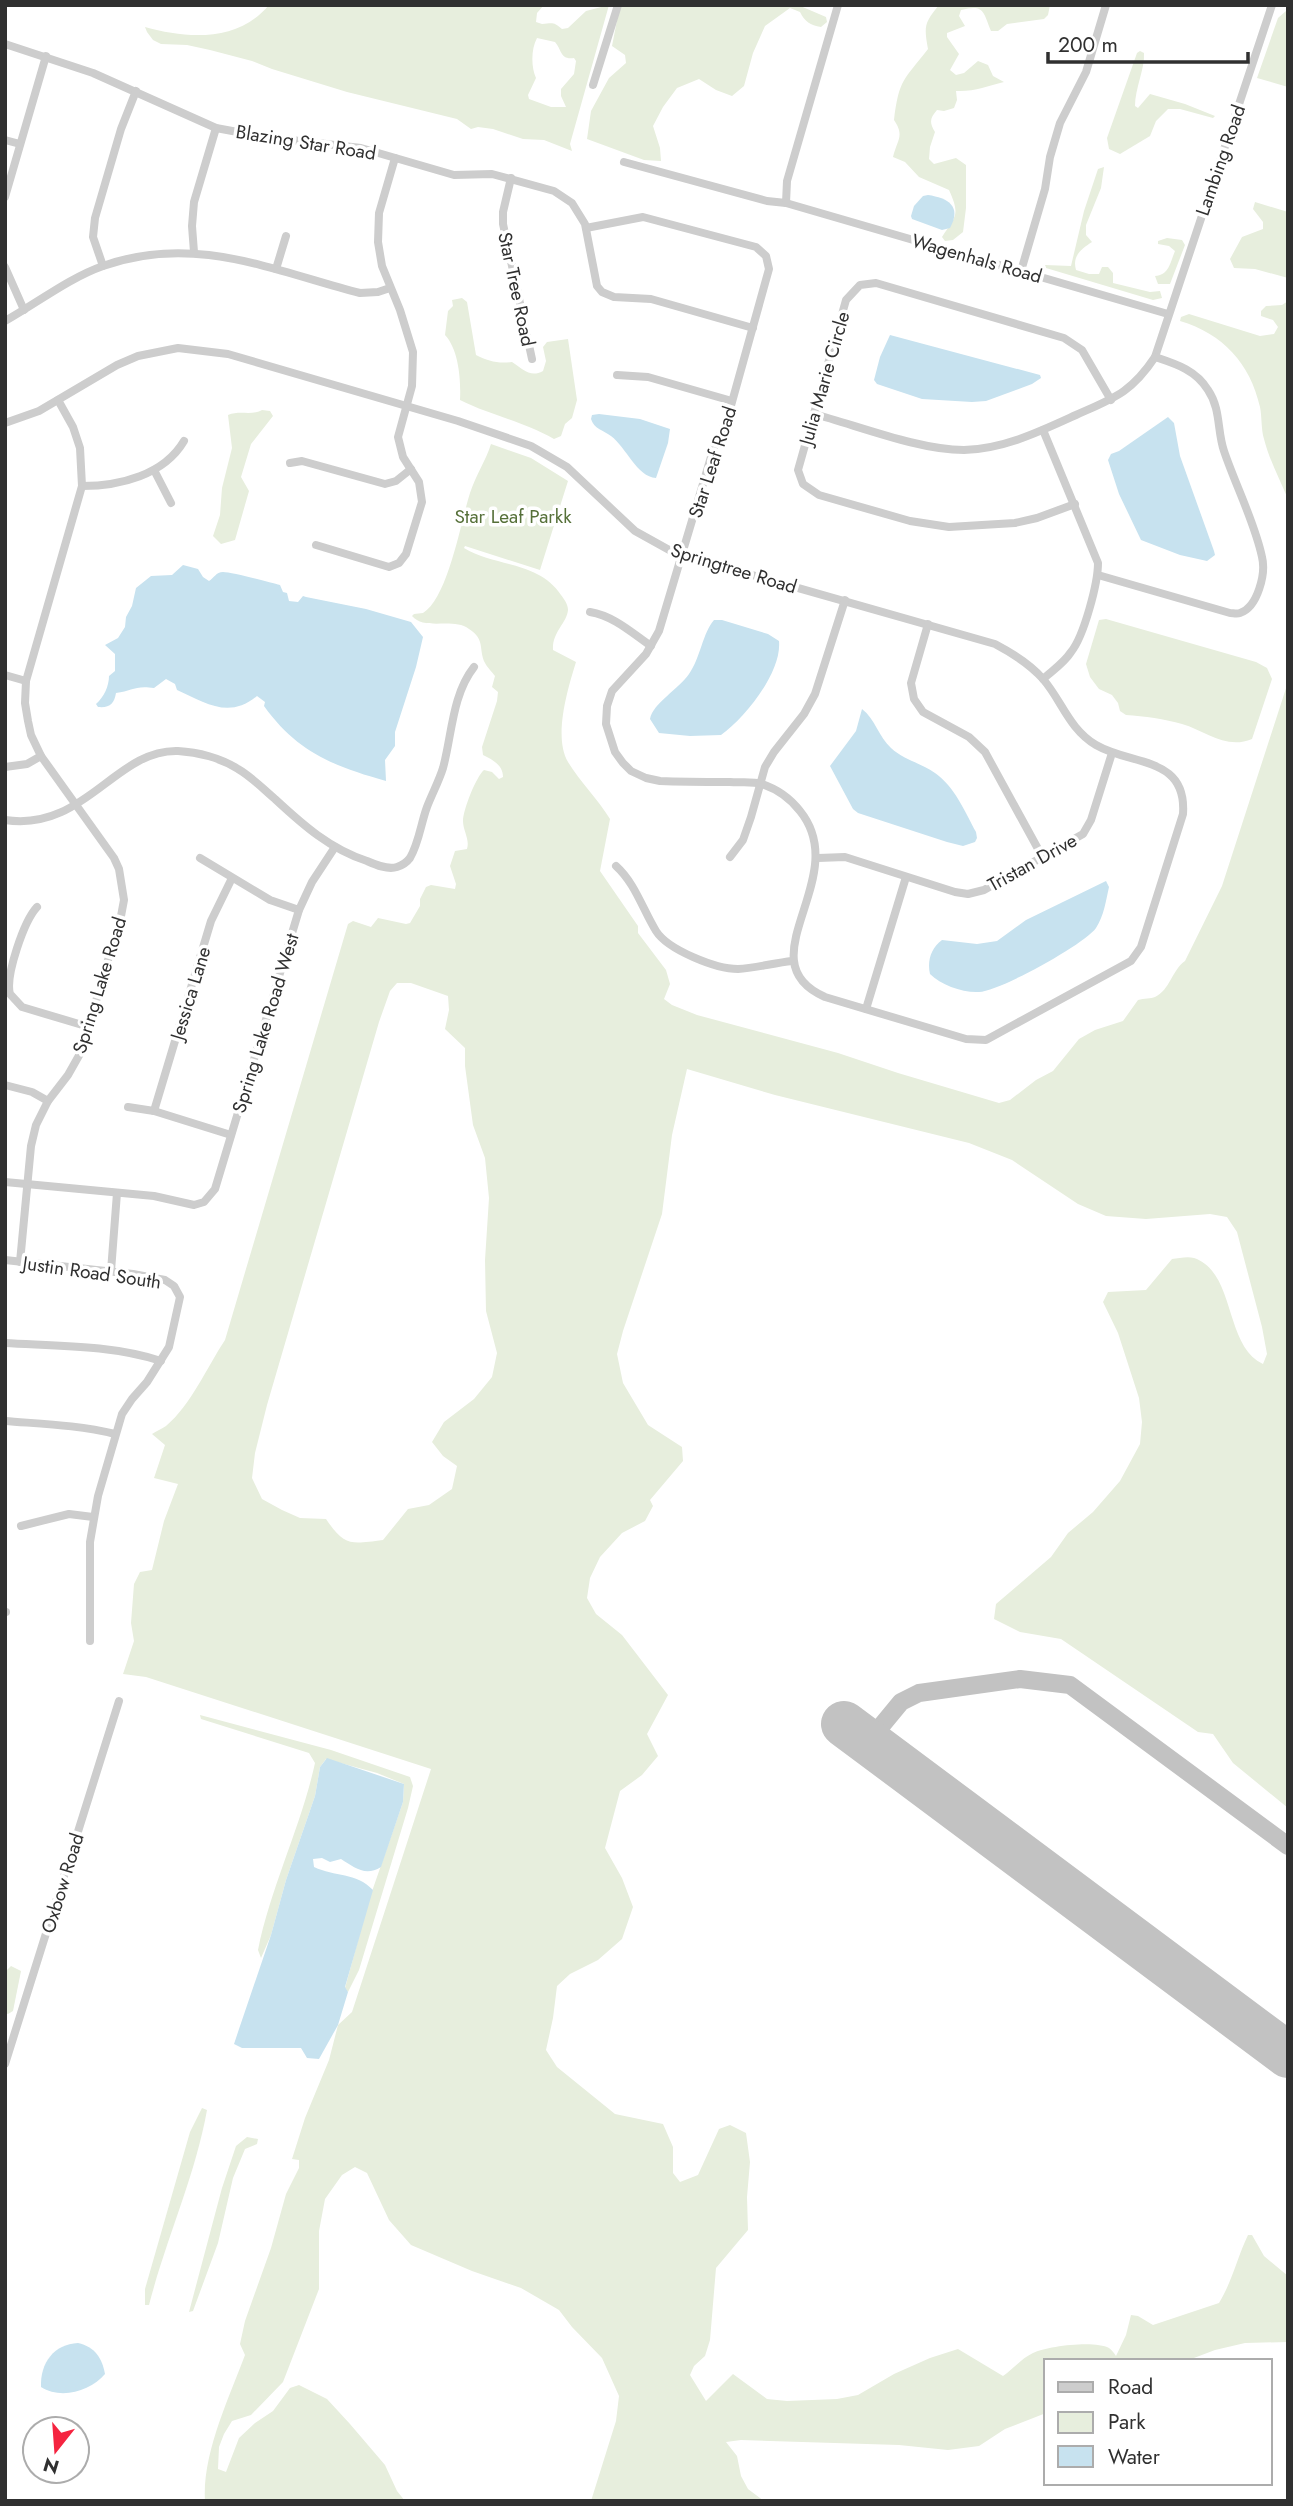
<svg xmlns="http://www.w3.org/2000/svg" width="1293" height="2506" viewBox="0 0 1293 2506" font-family="Jost,sans-serif">
  <rect width="100%" height="100%" fill="#fff"/>
  <g fill="#e7eedd" fill-rule="evenodd">
    <path d="M 269,5 L 544,5 L 537,13 L 536,22 L 542,24 C 553,23 554,22 562,29 L 568,28 L 586,11 L 609,5 L 570,144 L 572,151 L 544,140 L 523,139 L 493,129 L 478,127 L 471,129 L 457,119 L 347,92 L 272,69 L 252,61 L 210,50 L 187,45 L 161,44 L 153,40 L 147,32 L 145,27 C 188,39 238,42 269,5 ZM 537,38 L 555,42 C 562,50 560,60 574,58 L 576,61 L 574,74 L 561,89 L 561,96 L 566,107 L 551,107 L 529,99 L 528,95 L 536,78 C 531,67 531,49 537,38 Z"/>
    <path d="M 620,5 L 798,5 L 826,17 L 827,22 L 821,27 C 810,25 805,22 800,12 L 790,8 L 765,26 L 753,53 L 744,86 L 732,96 L 716,90 L 699,79 L 677,88 L 663,107 L 653,126 L 660,148 L 661,161 L 644,160 L 587,139 L 591,111 L 609,78 L 626,63 L 625,55 L 612,46 Z"/>
    <path d="M 939,5 L 1050,5 L 1048,15 L 1044,19 L 1007,24 L 998,31 L 991,31 C 983,11 984,4 961,10 L 959,16 L 965,26 L 947,33 L 947,37 L 959,54 L 950,70 L 956,75 L 964,73 L 978,61 L 988,65 L 993,76 L 1004,82 C 987,86 974,92 956,91 L 957,100 L 954,108 L 944,111 L 937,110 C 930,118 929,122 935,132 L 930,147 L 929,159 L 934,164 L 956,158 L 966,165 L 966,208 L 963,232 L 953,240 L 945,241 L 942,237 C 955,217 961,216 949,190 L 919,177 L 905,162 L 893,157 C 897,140 905,136 894,120 C 899,79 904,80 928,49 C 924,27 924,23 939,5 Z"/>
    <path d="M 1286,11 L 1288,13 L 1288,87 L 1257,78 L 1278,18 Z"/>
    <path d="M 1140,51 L 1144,53 C 1145,69 1135,88 1135,106 L 1138,108 L 1150,94 L 1185,104 L 1215,116 L 1213,118 L 1180,109 L 1168,109 L 1156,121 L 1150,136 L 1120,154 L 1109,149 L 1107,138 L 1137,53 Z"/>
    <path d="M 1104,167 L 1101,188 L 1086,225 L 1086,235 L 1092,242 C 1081,249 1072,256 1076,270 L 1089,274 L 1099,274 L 1102,267 L 1108,267 L 1113,273 L 1113,283 L 1150,292 L 1160,291 L 1162,298 L 1153,300 L 1046,268 L 1045,265 L 1071,266 L 1084,211 L 1098,169 Z"/>
    <path d="M 1255,202 L 1288,212 L 1288,278 L 1255,269 L 1234,268 L 1230,259 L 1242,237 L 1263,229 L 1263,222 L 1253,209 Z"/>
    <path d="M 1167,238 L 1182,240 L 1185,245 L 1170,284 L 1158,284 L 1155,276 C 1169,275 1170,263 1175,251 L 1169,246 L 1158,244 L 1158,241 Z"/>
    <path d="M 462,298 L 467,302 L 476,355 C 488,361 498,364 512,362 C 523,369 530,378 543,371 L 546,361 L 543,347 L 547,342 L 568,339 L 577,400 L 572,418 L 565,424 L 561,436 L 554,439 C 523,421 492,416 460,400 C 461,381 459,350 445,335 L 448,311 L 453,306 L 452,300 Z"/>
    <path d="M 1288,301 L 1288,499 C 1280,480 1269,459 1264,439 C 1261,429 1262,417 1260,407 C 1250,363 1223,334 1180,321 L 1181,317 L 1189,314 L 1260,336 L 1274,334 L 1278,327 L 1273,320 L 1261,316 L 1261,311 L 1266,306 L 1282,305 Z"/>
    <path d="M 262,410 L 270,411 L 273,416 L 251,444 L 241,477 L 249,491 L 235,540 L 221,544 L 213,536 L 220,515 L 222,488 L 232,448 L 228,415 C 240,410 251,416 262,410 Z"/>
    <path d="M 491,444 L 531,458 L 568,481 L 540,570 L 465,546 L 464,548 C 495,567 539,561 561,595 C 564,599 568,604 568,610 C 567,623 552,632 553,650 L 576,662 C 568,688 553,737 568,762 C 580,782 598,799 610,819 L 600,871 L 638,926 L 638,933 L 666,970 L 670,984 L 664,999 L 672,1005 L 697,1015 L 838,1053 L 898,1073 L 999,1103 L 1010,1100 L 1036,1080 L 1053,1071 L 1079,1039 L 1095,1030 L 1123,1021 L 1138,1000 C 1144,998 1151,999 1155,997 C 1170,990 1172,970 1185,961 L 1222,886 L 1288,682 L 1288,1808 L 1233,1763 L 1213,1734 L 1198,1732 L 1061,1639 L 1020,1632 L 994,1619 L 996,1604 L 1051,1557 L 1068,1533 L 1093,1512 L 1120,1481 L 1140,1444 L 1142,1422 L 1139,1398 L 1118,1333 L 1103,1302 L 1108,1292 L 1146,1290 L 1172,1259 C 1179,1258 1188,1256 1194,1258 C 1236,1272 1224,1346 1263,1364 L 1267,1354 L 1262,1327 L 1237,1232 L 1227,1217 L 1210,1214 L 1146,1219 L 1106,1216 L 1078,1204 L 1012,1160 L 969,1143 L 775,1095 L 687,1069 L 672,1135 L 662,1214 L 623,1331 L 617,1354 L 623,1383 L 648,1425 L 682,1447 L 683,1461 L 650,1500 L 653,1506 L 645,1521 L 622,1533 L 600,1557 L 590,1578 L 587,1598 L 596,1614 L 622,1635 L 668,1695 L 647,1734 L 658,1756 L 642,1775 L 620,1791 L 605,1848 L 622,1878 L 633,1907 L 622,1939 L 598,1960 L 570,1974 L 557,1986 L 553,2018 L 546,2050 L 557,2067 L 615,2114 L 663,2124 L 673,2147 L 673,2173 L 680,2182 L 698,2175 L 719,2129 L 730,2125 L 746,2133 L 750,2162 L 747,2197 L 748,2230 L 716,2268 L 710,2340 L 705,2356 L 694,2366 L 690,2375 L 706,2401 L 733,2374 L 767,2399 L 787,2401 L 837,2399 L 858,2395 L 894,2374 L 930,2358 L 958,2349 L 1003,2376 C 1013,2369 1022,2358 1033,2353 C 1047,2346 1095,2340 1109,2348 C 1112,2350 1114,2353 1116,2356 L 1126,2335 L 1131,2315 L 1138,2316 L 1153,2325 L 1219,2303 C 1232,2282 1237,2258 1248,2235 L 1252,2235 L 1264,2256 L 1288,2276 L 1288,2342 L 1245,2343 L 1215,2350 L 1186,2361 L 1046,2361 L 1046,2413 L 1005,2429 L 979,2446 L 948,2450 L 899,2445 L 741,2440 L 726,2442 L 737,2456 L 741,2476 L 748,2489 L 764,2501 L 591,2501 L 616,2421 L 619,2396 L 602,2358 L 572,2327 L 559,2310 L 521,2288 L 472,2271 L 411,2245 L 389,2220 L 367,2173 L 355,2167 L 342,2175 L 325,2199 L 319,2231 L 319,2289 L 283,2382 L 251,2415 L 232,2421 L 224,2434 L 219,2447 L 218,2469 L 226,2472 L 239,2438 L 255,2423 L 273,2411 L 290,2388 L 299,2385 L 327,2399 L 350,2424 L 385,2465 L 397,2491 L 405,2501 L 205,2501 C 202,2454 229,2398 245,2355 L 240,2344 L 245,2321 L 271,2248 L 286,2194 L 299,2168 L 299,2160 L 292,2159 L 305,2118 L 329,2060 L 338,2025 L 352,2012 L 431,1769 L 146,1677 L 123,1674 L 134,1641 L 131,1623 L 134,1584 L 140,1572 L 152,1570 L 164,1521 L 178,1484 L 154,1478 L 165,1445 L 152,1434 C 156,1431 162,1429 166,1426 C 191,1405 207,1367 225,1340 L 348,924 L 353,921 L 371,927 L 378,918 L 406,924 L 410,923 L 420,906 L 420,899 L 426,887 L 431,885 L 455,889 L 456,884 L 450,866 L 455,851 L 467,849 C 470,839 463,831 463,821 C 463,810 476,777 484,770 L 492,772 L 499,779 L 503,777 C 503,765 493,760 483,755 L 482,747 L 497,701 L 498,692 L 492,687 L 495,676 C 492,672 487,667 485,663 C 478,649 486,640 469,629 C 453,617 425,631 412,616 L 414,614 L 423,613 C 448,598 461,521 470,493 C 476,475 486,460 491,444 ZM 397,983 L 411,983 L 448,996 L 449,1010 L 445,1029 L 465,1048 L 465,1066 L 473,1125 L 485,1158 L 489,1198 L 485,1260 L 486,1311 L 497,1353 L 492,1377 L 474,1399 L 444,1422 L 432,1442 L 443,1456 L 457,1466 L 452,1489 L 429,1505 L 408,1509 L 383,1540 C 351,1544 345,1547 326,1519 L 300,1518 L 282,1510 L 262,1499 L 252,1478 L 255,1453 L 267,1405 L 379,1022 L 390,991 Z"/>
    <path d="M 1106,619 L 1256,662 L 1267,668 L 1272,679 L 1252,739 C 1226,750 1206,731 1182,724 C 1165,719 1144,716 1126,715 L 1120,711 L 1118,703 L 1112,695 L 1099,689 L 1090,677 L 1086,664 L 1099,620 Z"/>
    <path d="M 200,1715 L 331,1750 L 410,1777 L 413,1786 L 408,1808 L 359,1970 L 348,1992 L 345,1988 L 369,1900 L 403,1802 L 404,1784 L 377,1773 L 326,1759 L 320,1767 L 315,1796 L 286,1880 L 271,1935 L 261,1958 L 258,1950 C 271,1886 301,1827 315,1763 L 309,1753 L 201,1719 Z"/>
    <path d="M 11,1966 L 21,1971 L 13,2011 L 8,2014 L 5,2013 L 5,1972 Z"/>
    <path d="M 202,2108 L 207,2110 C 195,2177 166,2239 149,2305 L 145,2305 L 145,2289 L 190,2132 Z"/>
    <path d="M 247,2137 L 258,2139 L 257,2144 L 245,2149 L 233,2178 L 218,2243 L 193,2311 L 189,2312 L 222,2188 L 236,2146 Z"/>
  </g>
  <g fill="#c7e2ef">
    <path d="M 928,195 C 948,198 962,206 950,228 L 942,230 L 912,219 L 911,216 L 914,206 L 923,196 Z"/>
    <path d="M 890,335 L 1040,375 L 1041,378 L 1032,384 L 986,401 L 972,402 L 922,399 L 877,384 L 874,380 L 880,357 Z"/>
    <path d="M 599,414 L 640,419 L 670,429 L 668,443 L 656,478 C 637,477 626,447 611,436 C 603,430 594,429 591,419 L 592,415 Z"/>
    <path d="M 1168,417 L 1174,423 L 1180,456 L 1214,551 L 1215,555 L 1207,561 L 1180,555 L 1141,540 L 1119,494 L 1108,460 L 1111,454 L 1119,451 Z"/>
    <path d="M 183,565 L 198,569 L 203,577 L 209,581 C 214,578 216,572 223,572 C 231,572 270,582 280,585 L 283,592 L 287,593 L 289,601 L 298,602 L 303,596 L 306,597 L 366,609 L 411,622 L 423,637 L 416,667 L 395,732 L 395,746 L 385,760 L 386,781 C 333,766 297,752 264,706 L 265,702 L 257,696 C 229,720 204,702 177,690 L 175,684 L 166,679 L 154,688 C 135,685 132,691 116,693 C 114,704 110,708 98,707 L 96,704 C 104,697 109,686 109,676 L 115,671 L 115,654 L 105,645 L 118,638 L 125,627 L 126,617 L 132,606 L 136,588 L 151,576 L 172,575 Z"/>
    <path d="M 714,620 L 722,620 L 768,634 L 779,641 C 782,672 745,718 721,735 L 690,736 L 659,733 L 650,719 C 653,703 679,689 689,674 C 700,659 703,632 714,620 Z"/>
    <path d="M 862,709 C 875,719 879,737 891,748 C 904,760 921,763 935,773 C 955,787 965,812 976,832 L 977,838 L 975,842 L 963,846 L 947,842 L 858,813 L 853,809 L 830,766 L 856,731 Z"/>
    <path d="M 1106,881 L 1109,887 C 1106,900 1104,916 1096,928 C 1085,944 1000,991 979,992 C 963,993 941,985 930,974 C 927,961 931,948 942,940 L 977,944 L 997,941 L 1026,920 Z"/>
    <path d="M 327,1758 L 404,1784 L 403,1802 L 381,1867 C 365,1877 354,1867 341,1859 L 330,1862 L 322,1858 L 313,1859 L 314,1867 C 335,1877 356,1872 373,1890 L 345,1987 L 348,1992 L 338,2025 L 319,2059 L 307,2058 L 301,2048 L 242,2048 L 234,2044 L 239,2029 L 271,1935 L 286,1880 L 315,1796 L 320,1767 Z"/>
    <path d="M 78,2343 C 95,2347 102,2358 105,2374 C 91,2391 61,2400 41,2387 C 40,2363 54,2344 78,2343 Z"/>
  </g>
  <g fill="none" stroke-linecap="round" stroke-linejoin="round">
    <path stroke="#c2c2c2" stroke-width="18" d="M 868,1742 L 901,1702 L 919,1693 L 1020,1679 L 1070,1685 L 1288,1846"/>
    <path stroke="#c2c2c2" stroke-width="46" d="M 844,1724 L 1288,2055"/>
    <g stroke="#cdcdcd" stroke-width="8">
      <path d="M 5,44 L 93,73 L 216,128 L 265,137 L 361,148 L 454,175 L 492,174 L 554,191 L 572,203 L 585,224 L 597,286 L 602,292 L 614,297 L 651,299 L 753,328"/>
      <path d="M 593,85 L 618,5"/>
      <path d="M 5,140 L 20,144"/>
      <path d="M 624,162 L 767,201 L 786,203 L 1168,314"/>
      <path d="M 511,178 L 503,212 L 503,224 L 532,359"/>
      <path d="M 5,197 L 46,56"/>
      <path d="M 786,203 L 787,181 L 838,5"/>
      <path d="M 194,252 L 192,226 L 194,202 L 216,128"/>
      <path d="M 103,266 L 93,237 L 95,218 L 121,129 L 136,91"/>
      <path d="M 5,267 L 24,310"/>
      <path d="M 276,269 L 286,236"/>
      <path d="M 1021,271 L 1045,189 L 1050,157 L 1060,123 L 1086,72 L 1106,5"/>
      <path d="M 5,321 C 37,303 69,278 103,266 C 194,233 274,271 360,293 L 378,292 L 390,288"/>
      <path d="M 617,375 L 648,377 L 732,401"/>
      <path d="M 814,414 C 859,426 919,450 964,450 C 1004,449 1041,431 1076,415 C 1114,398 1131,393 1155,357 L 1272,5"/>
      <path d="M 5,423 L 39,411 L 117,365 L 138,356 L 178,348 L 228,354 L 458,421 L 531,446 L 567,467 L 635,531 L 671,551 L 689,557 L 995,644 C 1012,653 1030,664 1043,679 C 1062,701 1069,729 1096,745 C 1132,766 1187,756 1183,814 L 1141,947 L 1131,961 L 986,1040 L 966,1039 L 825,997 C 743,961 854,878 800,811 C 790,798 777,789 762,784 C 752,781 740,783 730,782 C 706,782 683,782 660,781 L 646,778 L 631,771 L 623,763 L 615,752 L 606,724 L 607,706 L 612,691 L 646,654 L 659,631 L 714,447 L 727,420 L 769,269 L 766,256 L 756,247 L 643,217 L 586,228"/>
      <path d="M 290,463 L 302,461 L 385,484 L 396,481 L 411,469"/>
      <path d="M 154,470 L 171,503"/>
      <path d="M 82,486 C 120,486 164,475 184,441"/>
      <path d="M 1075,504 L 1037,518 L 1015,523 L 949,527 L 910,521 L 819,495 L 803,484 L 798,470 L 846,300 L 860,285 L 876,283 L 1064,338 L 1082,350 L 1111,400"/>
      <path d="M 316,545 L 389,567 L 399,563 L 406,554 L 422,502 L 419,482 L 403,457 L 398,437 L 412,386 L 413,352 L 400,310 L 382,266 L 378,242 L 379,213 L 395,158"/>
      <path d="M 1098,575 L 1230,613 C 1233,613 1237,614 1240,613 C 1258,607 1266,573 1262,557 C 1255,523 1235,484 1224,451 C 1217,431 1221,409 1208,390 C 1196,370 1176,364 1155,357"/>
      <path d="M 590,612 C 614,616 632,633 651,646"/>
      <path d="M 928,624 L 911,683 L 914,699 L 923,712 L 969,737 L 985,752 L 1043,858"/>
      <path d="M 5,675 L 26,681"/>
      <path d="M 1043,679 C 1053,670 1064,663 1071,652 C 1084,636 1098,583 1098,563 L 1043,430"/>
      <path d="M 5,767 L 27,764 L 41,756"/>
      <path d="M 5,820 C 85,832 115,749 178,751 C 198,752 221,758 238,769 C 252,777 263,789 275,799 C 303,825 330,849 367,861 C 376,865 388,870 397,867 C 403,865 407,862 410,858 C 419,843 421,823 427,807 C 432,794 439,781 443,768 C 452,735 452,695 474,667"/>
      <path d="M 730,857 L 743,840 L 751,817 L 765,767 L 774,752 L 804,714 L 815,694 L 845,600"/>
      <path d="M 200,858 L 270,900 L 299,910"/>
      <path d="M 818,858 L 845,857 L 955,892 L 968,894 L 984,890 L 1083,834 L 1091,820 L 1112,753"/>
      <path d="M 616,866 C 635,883 643,910 656,931 C 668,950 716,969 738,969 C 755,968 774,963 792,961"/>
      <path d="M 37,907 C 24,921 5,976 10,994 L 22,1007 L 89,1027"/>
      <path d="M 866,1009 L 906,877"/>
      <path d="M 5,1085 L 32,1092 L 48,1101"/>
      <path d="M 128,1107 L 154,1111 L 231,1135"/>
      <path d="M 154,1111 L 211,921 L 232,878"/>
      <path d="M 5,1182 L 154,1196 L 194,1205 L 204,1202 L 215,1189 L 299,910 L 312,882 L 335,847"/>
      <path d="M 5,1260 L 133,1274 L 165,1280 L 174,1286 L 180,1297 L 169,1347 L 147,1382 L 132,1399 L 122,1414 L 98,1496 L 90,1542 L 90,1641"/>
      <path d="M 20,1262 L 31,1146 L 36,1125 L 48,1101 L 68,1075 L 81,1052 L 121,916 L 124,900 L 119,869 L 114,858 L 41,756 L 31,735 L 28,721 L 25,703 L 26,681 L 82,486 L 80,448 L 73,427 L 58,400"/>
      <path d="M 111,1271 L 117,1193"/>
      <path d="M 5,1343 C 57,1346 112,1345 161,1361"/>
      <path d="M 5,1421 C 42,1424 79,1425 115,1434"/>
      <path d="M 21,1526 L 69,1514 L 93,1517"/>
      <path d="M 5,1612 L 6,1612"/>
      <path d="M 5,2064 L 119,1701"/>
    </g>
  </g>
  <g text-anchor="middle" stroke-width="7" stroke-linejoin="round" paint-order="stroke">
    <g font-size="19" fill="#303030" stroke="#fff">
      <text transform="translate(306 142) rotate(9)" y="7">Blazing Star Road</text>
      <text transform="translate(1220 160) rotate(-71)" y="7">Lambing Road</text>
      <text transform="translate(977 258) rotate(16)" y="7">Wagenhals Road</text>
      <text transform="translate(517 289) rotate(78)" y="7">Star Tree Road</text>
      <text transform="translate(824 378) rotate(-74)" y="7">Julia Marie Circle</text>
      <text transform="translate(712 462) rotate(-72)" y="7">Star Leaf Road</text>
      <text transform="translate(734 568) rotate(17)" y="7">Springtree Road</text>
      <text transform="translate(1032 862) rotate(-29)" y="7">Tristan Drive</text>
      <text transform="translate(99 985) rotate(-73)" y="7">Spring Lake Road</text>
      <text transform="translate(190 993) rotate(-73)" y="7">Jessica Lane</text>
      <text transform="translate(265 1023) rotate(-73)" y="7">Spring Lake Road West</text>
      <text transform="translate(92 1272) rotate(8)" y="7">Justin Road South</text>
      <text transform="translate(62 1883) rotate(-73)" y="7">Oxbow Road</text>
    </g>
    <g font-size="19" fill="#567039" stroke="#fff">
      <text x="513" y="523">Star Leaf Parkk</text>
    </g>
  </g>
  <rect width="1293" height="2506" fill="none" stroke="#303030" stroke-width="14"/>
  <rect x="1044" y="2359" width="228" height="126" fill="#ffffff" stroke="#acacac" stroke-width="2"/>
  <rect x="1058" y="2382" width="35" height="10" fill="#cdcdcd" stroke="#acacac" stroke-width="2"/>
  <text x="1108" y="2394" font-size="21" fill="#303030">Road</text>
  <rect x="1058" y="2412" width="35" height="21" fill="#e7eedd" stroke="#acacac" stroke-width="2"/>
  <text x="1108" y="2429" font-size="21" fill="#303030">Park</text>
  <rect x="1058" y="2446" width="35" height="21" fill="#c7e2ef" stroke="#acacac" stroke-width="2"/>
  <text x="1108" y="2464" font-size="21" fill="#303030">Water</text>
  <g transform="translate(56 2450) rotate(197)"><circle r="33" fill="#ffffff" stroke="#acacac" stroke-width="2"/>
  <path d="M0-5L12 26L0 18L-12 26Z" fill="#f52440"/>
  <text y="-10" font-size="19" font-weight="bold" text-anchor="middle" fill="#303030">N</text>
  </g>
  <path d="M1048 52v10h200v-10" fill="none" stroke="#303030" stroke-width="3.5"/>
  <text x="1058" y="52" font-size="21" fill="#303030" stroke="#ffffff" stroke-width="5" paint-order="stroke">200 m</text>
</svg>
